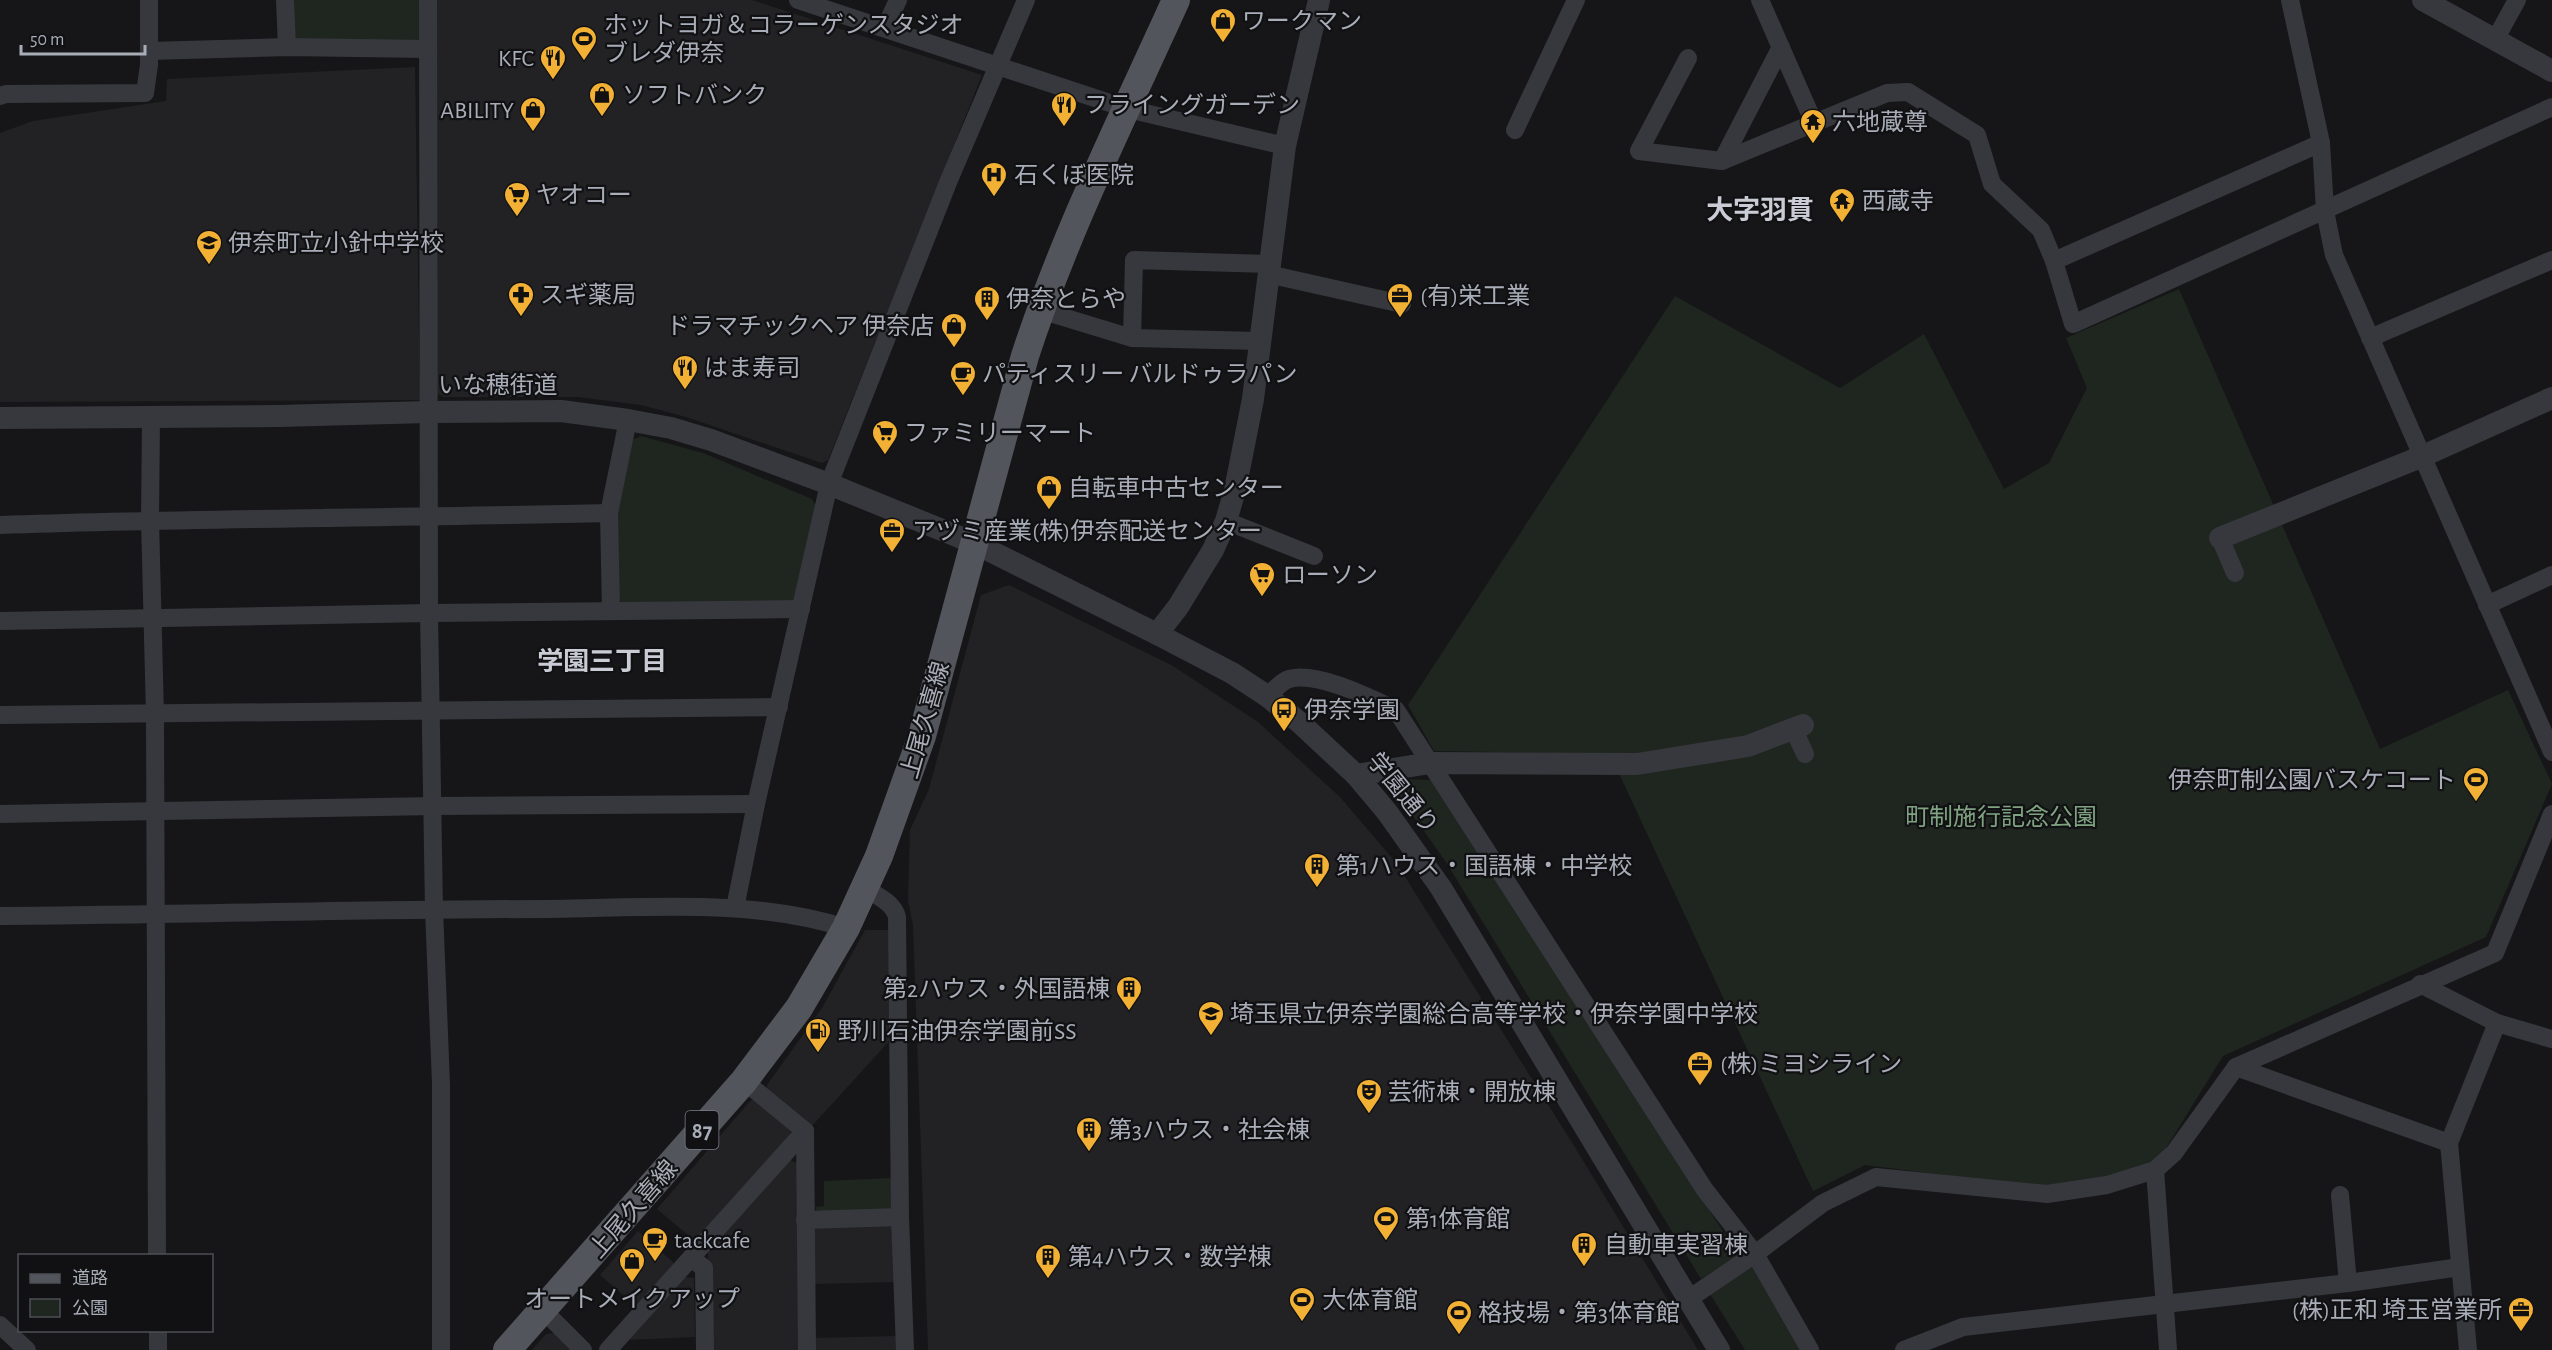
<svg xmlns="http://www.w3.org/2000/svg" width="2552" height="1350" viewBox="0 0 2552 1350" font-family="'Alegreya Sans','Noto Sans JP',sans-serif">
  <rect width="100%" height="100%" fill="#161618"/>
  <g fill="#222225">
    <path d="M 434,0 L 752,0 L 982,75 L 828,460 L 822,463 L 686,417 L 641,405 L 578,397 L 443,397 L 437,393 Z"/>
    <path d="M 415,67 L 420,400 L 0,402 L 0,133 L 33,121 L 166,101 L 167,79 Z"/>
    <path d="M 1009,585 L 1173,666 L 1258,722 L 1340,797 L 1397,864 L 1576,1149 L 1698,1350 L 928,1350 L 913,925 L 908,901 L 910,830 L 929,789 L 981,595 Z"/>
    <path d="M 865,930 L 890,930 L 892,1038 L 811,1127 L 767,1089 L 767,1085 L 822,1008 Z"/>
    <path d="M 751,1100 L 760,1100 L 790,1127 L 791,1135 L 695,1241 L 657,1209 Z"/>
    <path d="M 787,1159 L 797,1163 L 800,1350 L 710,1350 L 708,1252 Z"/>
    <path d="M 889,1224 L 896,1231 L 896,1282 L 813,1284 L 810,1233 L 815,1227 Z"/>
    <path d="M 638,1231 L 675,1264 L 637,1307 L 600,1275 Z"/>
    <path d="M 684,1277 L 694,1278 L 695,1337 L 627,1340 Z"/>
    <path d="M 554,1333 L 574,1350 L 532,1350 L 546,1334 Z"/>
    <path d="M 897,1336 L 897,1350 L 814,1350 L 814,1338 Z"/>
  </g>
  <g fill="#1e261f">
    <path d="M 291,0 L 419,0 L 420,39 L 414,42 L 296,43 Z"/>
    <path d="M 2179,289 L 2380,749 L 2508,690 L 2552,784 L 2486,937 L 2223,1056 L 2163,1153 L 2145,1166 L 2106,1178 L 2037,1187 L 1865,1165 L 1813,1191 L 1610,754 L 1434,751 L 1408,705 L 1675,296 L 1840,388 L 1924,334 L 2004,489 L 2049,463 L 2087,388 L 2066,338 Z"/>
    <path d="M 641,436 L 703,453 L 812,499 L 817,508 L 798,597 L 789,602 L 622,603 L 617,597 L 615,510 L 632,440 Z"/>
    <path d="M 1404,779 L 1431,780 L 1739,1256 L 1701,1279 L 1446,862 L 1396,792 Z"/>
    <path d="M 893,1178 L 894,1207 L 889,1212 L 818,1213 L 815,1207 L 824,1206 L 824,1181 Z"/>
    <path d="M 1751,1265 L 1801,1350 L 1745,1350 L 1710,1294 Z"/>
  </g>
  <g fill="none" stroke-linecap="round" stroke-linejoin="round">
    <g stroke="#37383d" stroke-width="18">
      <path d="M 285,0 L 287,47"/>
      <path d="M 428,0 L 429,613 L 434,909 L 441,1084 L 441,1350"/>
      <path d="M 798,0 L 1128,109 L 1285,146"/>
      <path d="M 1760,0 L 1814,123"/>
      <path d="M 2290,0 L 2321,143 L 2325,211 L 2334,255 L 2552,752"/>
      <path d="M 885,28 L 898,0"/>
      <path d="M 2495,40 L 2517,0"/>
      <path d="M 149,51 L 287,47 L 427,49"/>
      <path d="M 1688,58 L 1639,151 L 1722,161 L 1887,93 L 1908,92 L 1977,135 L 1992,184 L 2041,230 L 2054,261"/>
      <path d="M 0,96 L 6,94 L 145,93 L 149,65 L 149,0"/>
      <path d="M 1515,130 L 1576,0"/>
      <path d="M 2321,143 L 2054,261 L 2073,324 L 2552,107"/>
      <path d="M 1722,161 L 1781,47"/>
      <path d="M 1268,274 L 1402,304"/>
      <path d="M 1040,310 L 1132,338"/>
      <path d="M 2370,338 L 2552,260"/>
      <path d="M 1260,341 L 1132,338 L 1134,260 L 1269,264"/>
      <path d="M 151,417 L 150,520 L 155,715 L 157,1256"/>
      <path d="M 1226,521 L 1314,556"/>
      <path d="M 0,525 C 203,518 406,518 609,513"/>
      <path d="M 2220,538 L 2235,573"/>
      <path d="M 2487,605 L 2552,575"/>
      <path d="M 611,611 L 609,513 L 628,420"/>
      <path d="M 0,621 L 429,613 L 801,609"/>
      <path d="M 1267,696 C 1273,691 1282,681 1289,679 C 1317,671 1370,698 1396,710 L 1705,1190 L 1755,1254 L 1810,1350"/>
      <path d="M 0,715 L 779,707"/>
      <path d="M 1794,730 L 1805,754"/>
      <path d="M 0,814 L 434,806 L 756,804"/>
      <path d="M 865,888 C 877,896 893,902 897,917 L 900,1217 L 905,1350"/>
      <path d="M 735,908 L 756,804 L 829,484 L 949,180 L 1026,0"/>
      <path d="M 0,916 C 183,915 366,909 549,909 C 647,908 751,898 846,928"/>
      <path d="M 2420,984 L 2497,1023 L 2552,1039"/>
      <path d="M 2236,1067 L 2449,1143"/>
      <path d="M 744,1081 L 805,1131"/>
      <path d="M 805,1131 L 807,1350"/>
      <path d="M 2155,1170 L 2168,1350"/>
      <path d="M 2340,1195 L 2348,1283"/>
      <path d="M 805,1220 L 900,1217"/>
      <path d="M 691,1258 L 704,1268 L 705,1350"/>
      <path d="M 1687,1300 L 1755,1254 L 1823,1203 L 1876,1177 L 2047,1194 L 2107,1185 L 2155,1170 L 2174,1153 L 2236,1067 L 2495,953 L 2552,814"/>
      <path d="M 543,1310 L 583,1350"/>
      <path d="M 0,1325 L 27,1350"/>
      <path d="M 158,1330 L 158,1350"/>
      <path d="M 608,1350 L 805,1131"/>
      <path d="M 1904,1350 L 1963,1327 L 2348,1283 L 2460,1267"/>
      <path d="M 2468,1350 L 2449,1143 L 2497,1023"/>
    </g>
    <g stroke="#37383d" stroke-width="22">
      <path d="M 2423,0 L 2552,71"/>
      <path d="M 0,418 L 279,416 L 428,412 L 561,411 L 628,420 L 671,428 L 711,440 L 829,484 L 974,543 L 1157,634 L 1232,673 L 1267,696 L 1299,722 L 1356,775 L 1387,812 L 1441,888 L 1719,1350"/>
      <path d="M 2220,538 L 2423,456 L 2552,398"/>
      <path d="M 1157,634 L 1178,607 L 1213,550 L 1226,521 L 1235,490 L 1253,399 L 1285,146 L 1319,0"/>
      <path d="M 1356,775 L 1430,763 L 1637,764 L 1748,746 L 1803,725"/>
    </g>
    <path stroke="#53555c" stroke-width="28" d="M 507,1350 L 744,1081 L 799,1008 L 846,928 L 879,856 L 922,736 L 1025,356 C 1065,233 1123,117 1176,0"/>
  </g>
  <defs>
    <symbol id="shop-pin" viewBox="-11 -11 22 30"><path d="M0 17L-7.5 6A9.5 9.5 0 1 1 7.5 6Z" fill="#f2b134" stroke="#111113"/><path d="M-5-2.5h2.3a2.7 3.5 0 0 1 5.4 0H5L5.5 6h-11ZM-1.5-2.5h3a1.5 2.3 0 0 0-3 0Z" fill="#111"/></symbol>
    <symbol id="stadium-pin" viewBox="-11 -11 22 30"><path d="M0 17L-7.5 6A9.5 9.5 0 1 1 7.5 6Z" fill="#f2b134" stroke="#111113"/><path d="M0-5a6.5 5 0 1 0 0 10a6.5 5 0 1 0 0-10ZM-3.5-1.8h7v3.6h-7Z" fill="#111"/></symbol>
    <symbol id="restaurant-pin" viewBox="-11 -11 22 30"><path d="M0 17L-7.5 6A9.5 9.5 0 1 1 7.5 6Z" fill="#f2b134" stroke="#111113"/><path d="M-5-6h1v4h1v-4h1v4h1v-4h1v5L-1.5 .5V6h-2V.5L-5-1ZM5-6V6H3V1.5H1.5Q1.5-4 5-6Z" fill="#111"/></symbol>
    <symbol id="temple-pin" viewBox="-11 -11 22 30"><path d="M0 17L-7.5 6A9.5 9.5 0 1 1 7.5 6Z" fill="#f2b134" stroke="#111113"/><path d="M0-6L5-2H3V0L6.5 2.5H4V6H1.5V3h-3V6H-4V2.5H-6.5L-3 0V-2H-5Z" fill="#111"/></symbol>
    <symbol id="hospital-pin" viewBox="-11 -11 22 30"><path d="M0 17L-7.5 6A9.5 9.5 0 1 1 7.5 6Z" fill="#f2b134" stroke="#111113"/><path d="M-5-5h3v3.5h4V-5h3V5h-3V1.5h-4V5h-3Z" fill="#111"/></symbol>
    <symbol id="supermarket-pin" viewBox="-11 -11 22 30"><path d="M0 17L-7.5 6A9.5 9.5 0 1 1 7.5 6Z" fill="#f2b134" stroke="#111113"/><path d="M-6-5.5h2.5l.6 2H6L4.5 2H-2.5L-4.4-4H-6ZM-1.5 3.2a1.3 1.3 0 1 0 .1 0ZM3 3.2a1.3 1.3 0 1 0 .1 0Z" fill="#111"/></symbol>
    <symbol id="school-pin" viewBox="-11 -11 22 30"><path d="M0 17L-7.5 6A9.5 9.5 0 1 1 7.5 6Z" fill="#f2b134" stroke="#111113"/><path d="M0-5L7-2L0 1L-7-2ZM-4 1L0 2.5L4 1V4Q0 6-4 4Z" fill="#111"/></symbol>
    <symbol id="pharmacy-pin" viewBox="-11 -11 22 30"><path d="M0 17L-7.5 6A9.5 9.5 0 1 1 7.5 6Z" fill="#f2b134" stroke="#111113"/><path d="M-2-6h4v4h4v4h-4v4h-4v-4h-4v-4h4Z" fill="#111"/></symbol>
    <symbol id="office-pin" viewBox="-11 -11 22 30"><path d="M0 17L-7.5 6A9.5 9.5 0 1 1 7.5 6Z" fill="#f2b134" stroke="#111113"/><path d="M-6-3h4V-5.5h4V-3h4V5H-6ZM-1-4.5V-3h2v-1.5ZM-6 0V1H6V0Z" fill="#111"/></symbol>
    <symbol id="building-pin" viewBox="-11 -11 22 30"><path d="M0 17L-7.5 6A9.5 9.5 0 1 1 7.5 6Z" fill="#f2b134" stroke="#111113"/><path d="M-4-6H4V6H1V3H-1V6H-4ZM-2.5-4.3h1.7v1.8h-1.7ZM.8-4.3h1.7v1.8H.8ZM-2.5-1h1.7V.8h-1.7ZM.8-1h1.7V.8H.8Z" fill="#111"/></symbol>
    <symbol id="cafe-pin" viewBox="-11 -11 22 30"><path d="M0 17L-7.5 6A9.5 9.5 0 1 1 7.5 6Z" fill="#f2b134" stroke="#111113"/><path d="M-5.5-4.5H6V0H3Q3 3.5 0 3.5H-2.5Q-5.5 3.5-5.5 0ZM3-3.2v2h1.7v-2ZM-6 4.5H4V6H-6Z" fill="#111"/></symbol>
    <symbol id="bus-pin" viewBox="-11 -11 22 30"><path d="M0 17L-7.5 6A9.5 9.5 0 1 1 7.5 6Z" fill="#f2b134" stroke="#111113"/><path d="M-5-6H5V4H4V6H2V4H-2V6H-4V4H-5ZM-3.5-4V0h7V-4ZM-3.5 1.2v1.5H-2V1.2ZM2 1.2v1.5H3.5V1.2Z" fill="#111"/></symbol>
    <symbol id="fuel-pin" viewBox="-11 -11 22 30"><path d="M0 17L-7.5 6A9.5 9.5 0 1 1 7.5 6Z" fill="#f2b134" stroke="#111113"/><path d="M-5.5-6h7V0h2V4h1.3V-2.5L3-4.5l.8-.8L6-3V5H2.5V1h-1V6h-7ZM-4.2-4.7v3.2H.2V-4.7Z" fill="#111"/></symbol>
    <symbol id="theatre-pin" viewBox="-11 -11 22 30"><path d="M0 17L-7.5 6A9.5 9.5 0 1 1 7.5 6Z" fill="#f2b134" stroke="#111113"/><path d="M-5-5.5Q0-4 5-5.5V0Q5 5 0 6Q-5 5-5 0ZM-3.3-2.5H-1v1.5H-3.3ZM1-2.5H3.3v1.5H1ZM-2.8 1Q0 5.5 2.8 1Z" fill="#111"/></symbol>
  </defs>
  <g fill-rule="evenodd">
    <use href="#shop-pin" x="1208" y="6" width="30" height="40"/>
    <use href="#stadium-pin" x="569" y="24" width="30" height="40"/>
    <use href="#restaurant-pin" x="538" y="43" width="30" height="40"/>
    <use href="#shop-pin" x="587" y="80" width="30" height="40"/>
    <use href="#restaurant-pin" x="1049" y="90" width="30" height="40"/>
    <use href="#shop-pin" x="518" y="95" width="30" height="40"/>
    <use href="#temple-pin" x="1798" y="107" width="30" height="40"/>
    <use href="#hospital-pin" x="979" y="160" width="30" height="40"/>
    <use href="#supermarket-pin" x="502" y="180" width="30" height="40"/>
    <use href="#temple-pin" x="1827" y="186" width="30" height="40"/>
    <use href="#school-pin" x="194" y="228" width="30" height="40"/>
    <use href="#pharmacy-pin" x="506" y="280" width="30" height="40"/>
    <use href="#office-pin" x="1385" y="281" width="30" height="40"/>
    <use href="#building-pin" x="972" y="284" width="30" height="40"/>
    <use href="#shop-pin" x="939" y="311" width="30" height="40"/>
    <use href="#restaurant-pin" x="670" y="353" width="30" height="40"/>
    <use href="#cafe-pin" x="948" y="359" width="30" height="40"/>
    <use href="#supermarket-pin" x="870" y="418" width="30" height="40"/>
    <use href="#shop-pin" x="1034" y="473" width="30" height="40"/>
    <use href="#office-pin" x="877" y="516" width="30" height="40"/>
    <use href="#supermarket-pin" x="1247" y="560" width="30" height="40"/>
    <use href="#bus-pin" x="1269" y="695" width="30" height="40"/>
    <use href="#stadium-pin" x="2461" y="765" width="30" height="40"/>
    <use href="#building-pin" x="1302" y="851" width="30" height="40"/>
    <use href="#building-pin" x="1114" y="974" width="30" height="40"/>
    <use href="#school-pin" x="1196" y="999" width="30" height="40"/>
    <use href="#fuel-pin" x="803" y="1016" width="30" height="40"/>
    <use href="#office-pin" x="1685" y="1049" width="30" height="40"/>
    <use href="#theatre-pin" x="1354" y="1077" width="30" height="40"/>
    <use href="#building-pin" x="1074" y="1115" width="30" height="40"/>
    <use href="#stadium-pin" x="1371" y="1204" width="30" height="40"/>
    <use href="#cafe-pin" x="640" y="1225" width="30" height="40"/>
    <use href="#building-pin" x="1569" y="1230" width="30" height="40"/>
    <use href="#building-pin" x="1033" y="1242" width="30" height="40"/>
    <use href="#shop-pin" x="617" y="1246" width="30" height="40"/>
    <use href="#stadium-pin" x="1287" y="1285" width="30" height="40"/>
    <use href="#office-pin" x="2506" y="1295" width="30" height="40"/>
    <use href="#stadium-pin" x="1444" y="1298" width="30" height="40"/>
  </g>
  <g text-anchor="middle" stroke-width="4.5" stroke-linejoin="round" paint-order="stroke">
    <rect fill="#111113" stroke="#7b7e86" stroke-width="1.5" x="685.5" y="1111" width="33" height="38" rx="4.5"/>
    <g font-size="22" font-weight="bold" fill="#a8adb8">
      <text x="702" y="1138">87</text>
    </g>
    <g font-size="24" fill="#a8adb8" stroke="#111113" text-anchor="start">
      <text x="1242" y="29">ワークマン</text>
      <text x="604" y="33">ホットヨガ＆コラーゲンスタジオ<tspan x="604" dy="28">ブレダ伊奈</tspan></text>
      <text x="534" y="66" text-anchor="end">KFC</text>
      <text x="622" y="103">ソフトバンク</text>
      <text x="1084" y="113">フライングガーデン</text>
      <text x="514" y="118" text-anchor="end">ABILITY</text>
      <text x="1832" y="130">六地蔵尊</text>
      <text x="1014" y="183">石くぼ医院</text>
      <text x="536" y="203">ヤオコー</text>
      <text x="1862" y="209">西蔵寺</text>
      <text x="228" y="251">伊奈町立小針中学校</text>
      <text x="540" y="303">スギ薬局</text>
      <text x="1420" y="304">(有)栄工業</text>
      <text x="1006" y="307">伊奈とらや</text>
      <text x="934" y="334" text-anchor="end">ドラマチックヘア 伊奈店</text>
      <text x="704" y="376">はま寿司</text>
      <text x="982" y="382">パティスリー バルドゥラパン</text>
      <text x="904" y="441">ファミリーマート</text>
      <text x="1068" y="496">自転車中古センター</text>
      <text x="912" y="539">アヅミ産業(株)伊奈配送センター</text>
      <text x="1282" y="583">ローソン</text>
      <text x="1304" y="718">伊奈学園</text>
      <text x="2456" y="788" text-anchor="end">伊奈町制公園バスケコート</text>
      <text x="1336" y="874">第1ハウス・国語棟・中学校</text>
      <text x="1110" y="997" text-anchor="end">第2ハウス・外国語棟</text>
      <text x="1230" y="1022">埼玉県立伊奈学園総合高等学校・伊奈学園中学校</text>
      <text x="838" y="1039">野川石油伊奈学園前SS</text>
      <text x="1720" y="1072">(株)ミヨシライン</text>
      <text x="1388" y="1100">芸術棟・開放棟</text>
      <text x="1108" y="1138">第3ハウス・社会棟</text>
      <text x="1406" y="1227">第1体育館</text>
      <text x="674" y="1248">tackcafe</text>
      <text x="1604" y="1253">自動車実習棟</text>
      <text x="1068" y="1265">第4ハウス・数学棟</text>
      <text x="632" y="1307" text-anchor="middle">オートメイクアップ</text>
      <text x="1322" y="1308">大体育館</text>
      <text x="2502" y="1318" text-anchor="end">(株)正和 埼玉営業所</text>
      <text x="1478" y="1321">格技場・第3体育館</text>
    </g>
    <g font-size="24" fill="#a8adb8" stroke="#111113">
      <text x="498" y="393">いな穂街道</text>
      <text transform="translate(925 720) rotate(-74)" y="8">上尾久喜線</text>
      <text transform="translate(1403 793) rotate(51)" y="8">学園通り</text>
      <text transform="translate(633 1209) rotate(-49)" y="8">上尾久喜線</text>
    </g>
    <g font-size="24" fill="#7fa381" stroke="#111113">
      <text x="2001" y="825">町制施行記念公園</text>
    </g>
    <g font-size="26" font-weight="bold" fill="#c9ccd4" stroke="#111113">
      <text x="602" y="670">学園三丁目</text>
    </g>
    <g font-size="27" font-weight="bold" fill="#c9ccd4" stroke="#111113">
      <text x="1760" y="219">大字羽貫</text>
    </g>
  </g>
  <rect x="18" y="1254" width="195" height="78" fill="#111113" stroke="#4d4f55" stroke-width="1.5"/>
  <rect x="30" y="1274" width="30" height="9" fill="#53555c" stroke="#4d4f55" stroke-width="1.5"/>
  <text x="72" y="1284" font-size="18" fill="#a8adb8">道路</text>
  <rect x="30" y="1299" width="30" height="18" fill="#1e261f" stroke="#4d4f55" stroke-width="1.5"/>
  <text x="72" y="1314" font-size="18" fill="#a8adb8">公園</text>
  <path d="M21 45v9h124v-9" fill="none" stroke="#a8adb8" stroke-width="3"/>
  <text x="30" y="45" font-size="18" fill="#a8adb8" stroke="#111113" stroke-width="4.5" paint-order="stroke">50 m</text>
</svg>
